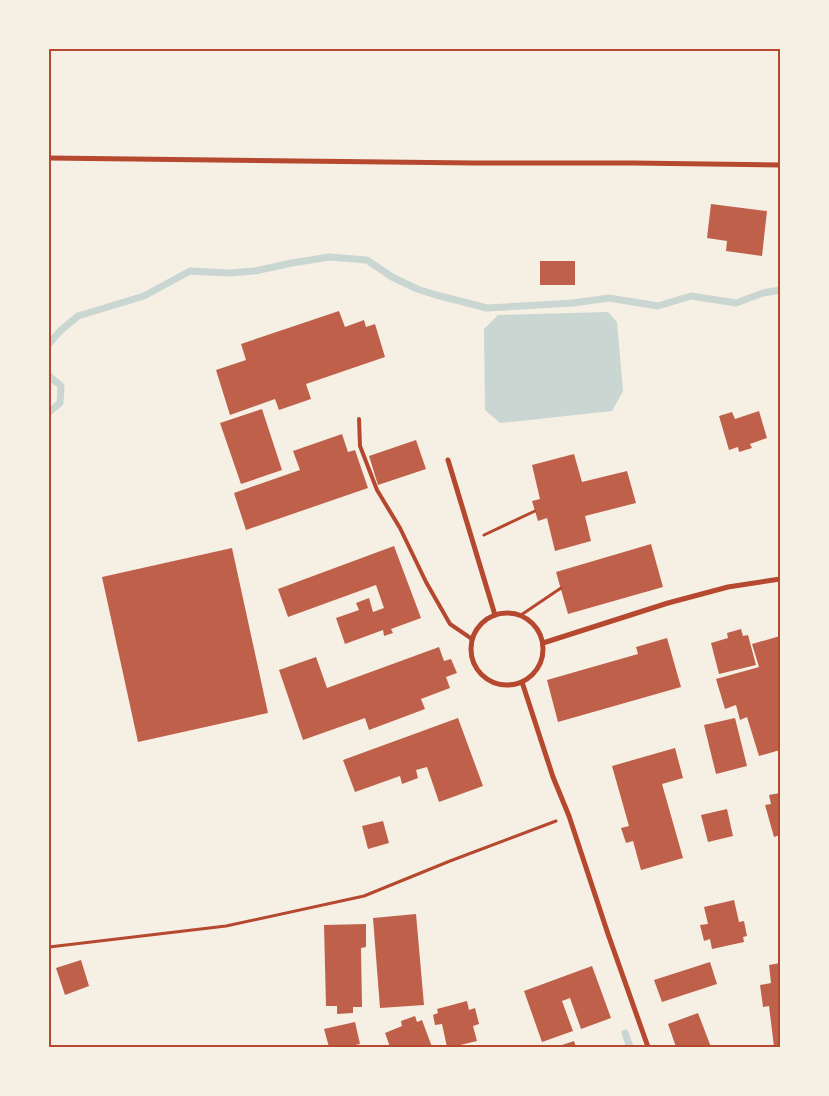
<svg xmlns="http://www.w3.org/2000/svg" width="829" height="1096" viewBox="0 0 829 1096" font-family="'Alegreya Sans',sans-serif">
  <rect width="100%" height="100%" fill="#f6efe4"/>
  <path fill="#c9d6d2" d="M 608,312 L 617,322 L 623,391 L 612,411 L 500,423 L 485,410 L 484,329 L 498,315 Z"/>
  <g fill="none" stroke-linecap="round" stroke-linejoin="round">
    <g stroke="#c9d6d2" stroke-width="7">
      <path d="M 49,344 L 60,331 L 78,316 L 144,296 L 190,271 L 228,273 L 255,271 L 292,263 L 329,257 L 367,260 L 392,277 L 417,289 L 436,295 L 487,308 L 573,303 L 609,298 L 658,306 L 691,296 L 736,303 L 763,293 L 780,290"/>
      <path d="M 49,376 L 61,386 L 60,403 L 49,412"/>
      <path d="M 625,1033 L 630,1047"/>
    </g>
  </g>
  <g fill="#bf614a">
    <path d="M 711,204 L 767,211 L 762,256 L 726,251 L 727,241 L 707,238 Z"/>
    <rect x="540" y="261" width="35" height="24"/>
    <path d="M 339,311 L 345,327 L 364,320 L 366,327 L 375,324 L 385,357 L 306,384 L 311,399 L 279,410 L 275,399 L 230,415 L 216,370 L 246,360 L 241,344 Z"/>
    <path d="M 262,409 L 282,470 L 241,484 L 220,423 Z"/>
    <path d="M 759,411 L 767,438 L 750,444 L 752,448 L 739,452 L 738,447 L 729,450 L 719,416 L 732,412 L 735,419 Z"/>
    <path d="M 342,434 L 348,452 L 355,450 L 368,488 L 246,530 L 234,493 L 300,470 L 293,451 Z"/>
    <path d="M 416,440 L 426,469 L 378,485 L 369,456 Z"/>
    <path d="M 574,454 L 582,482 L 627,471 L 636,503 L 585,516 L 591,541 L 555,551 L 547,518 L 538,521 L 532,501 L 540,499 L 532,465 Z"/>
    <path d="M 651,544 L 663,587 L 568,614 L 556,572 Z"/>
    <path d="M 394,546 L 421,618 L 391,629 L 393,633 L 384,636 L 383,630 L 345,644 L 336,618 L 359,610 L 356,603 L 369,598 L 373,612 L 384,608 L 376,585 L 288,617 L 278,589 Z"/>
    <path d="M 232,548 L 268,713 L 138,742 L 102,577 Z"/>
    <path d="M 741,629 L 743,636 L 748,635 L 756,665 L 719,674 L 711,643 L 728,638 L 727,633 Z"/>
    <path d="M 780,636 L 780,750 L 759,756 L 747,717 L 740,720 L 736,705 L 725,709 L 716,679 L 759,667 L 752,644 Z"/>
    <path d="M 667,638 L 681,687 L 558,722 L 547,680 L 638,654 L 636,647 Z"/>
    <path d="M 439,647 L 444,661 L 451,659 L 457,673 L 446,677 L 450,688 L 421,699 L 425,709 L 369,730 L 365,718 L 303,740 L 279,670 L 316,657 L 327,688 Z"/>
    <path d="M 458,718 L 483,786 L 439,802 L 427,767 L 416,770 L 418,778 L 402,784 L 400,776 L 355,792 L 343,760 Z"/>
    <path d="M 735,718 L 747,766 L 716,774 L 704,725 Z"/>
    <path d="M 675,748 L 683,778 L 662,784 L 683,858 L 641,870 L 633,841 L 626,843 L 621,828 L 629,826 L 612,766 Z"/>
    <path d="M 780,793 L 780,835 L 774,837 L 765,805 L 771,804 L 769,795 Z"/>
    <path d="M 727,809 L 733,836 L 708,842 L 701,815 Z"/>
    <path d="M 383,821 L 389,843 L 368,849 L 362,826 Z"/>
    <path d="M 734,900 L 739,922 L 744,921 L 747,936 L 743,937 L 744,942 L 712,949 L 710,939 L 704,941 L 700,925 L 708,924 L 704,907 Z"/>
    <path d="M 416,914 L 424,1005 L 380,1008 L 373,918 Z"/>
    <path d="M 366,924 L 366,947 L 361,948 L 362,1007 L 353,1007 L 353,1013 L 337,1014 L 337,1006 L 326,1006 L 324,925 Z"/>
    <path d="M 81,960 L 89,986 L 65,995 L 56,968 Z"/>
    <path d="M 710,962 L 717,984 L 662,1002 L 654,980 Z"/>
    <path d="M 780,963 L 780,1047 L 774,1047 L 769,1006 L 763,1007 L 760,985 L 771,983 L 769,965 Z"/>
    <path d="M 592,966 L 611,1018 L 581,1029 L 570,998 L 562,1001 L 573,1031 L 542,1042 L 524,991 Z"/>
    <path d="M 467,1001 L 469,1010 L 475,1008 L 479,1024 L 473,1026 L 477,1041 L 452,1047 L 447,1047 L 442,1024 L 435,1025 L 433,1015 L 438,1013 L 437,1009 Z"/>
    <path d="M 698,1013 L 711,1047 L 676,1047 L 668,1024 Z"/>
    <path d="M 415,1016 L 417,1022 L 422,1020 L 432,1047 L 390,1047 L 385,1033 L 402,1026 L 401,1021 Z"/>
    <path d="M 355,1022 L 360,1044 L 345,1047 L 329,1047 L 324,1029 Z"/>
    <path d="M 574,1041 L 576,1047 L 556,1047 Z"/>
  </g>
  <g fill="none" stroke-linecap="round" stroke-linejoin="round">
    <g stroke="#b5482f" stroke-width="3">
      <path d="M 484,535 L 535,511"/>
      <path d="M 521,615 L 561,588"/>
      <path d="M 49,947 L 226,926 L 364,896 L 450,861 L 556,821"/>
    </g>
    <path stroke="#b5482f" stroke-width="4" d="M 359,419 L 360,446 L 377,490 L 400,528 L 426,582 L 450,624 L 472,639"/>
    <g stroke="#b5482f" stroke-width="5">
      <path d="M 49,158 L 473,163 L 633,163 L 780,165"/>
      <path d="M 448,460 L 495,615"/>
      <circle cx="507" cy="649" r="36"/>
      <path d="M 543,643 L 668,603 L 728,587 L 780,579"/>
      <path d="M 522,682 L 553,777 L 569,816 L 608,934 L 648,1047"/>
    </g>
  </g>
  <rect width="829" height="1096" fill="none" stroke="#f6efe4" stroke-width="100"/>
  <rect x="50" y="50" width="729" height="996" fill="none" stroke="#b5482f" stroke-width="2"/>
</svg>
